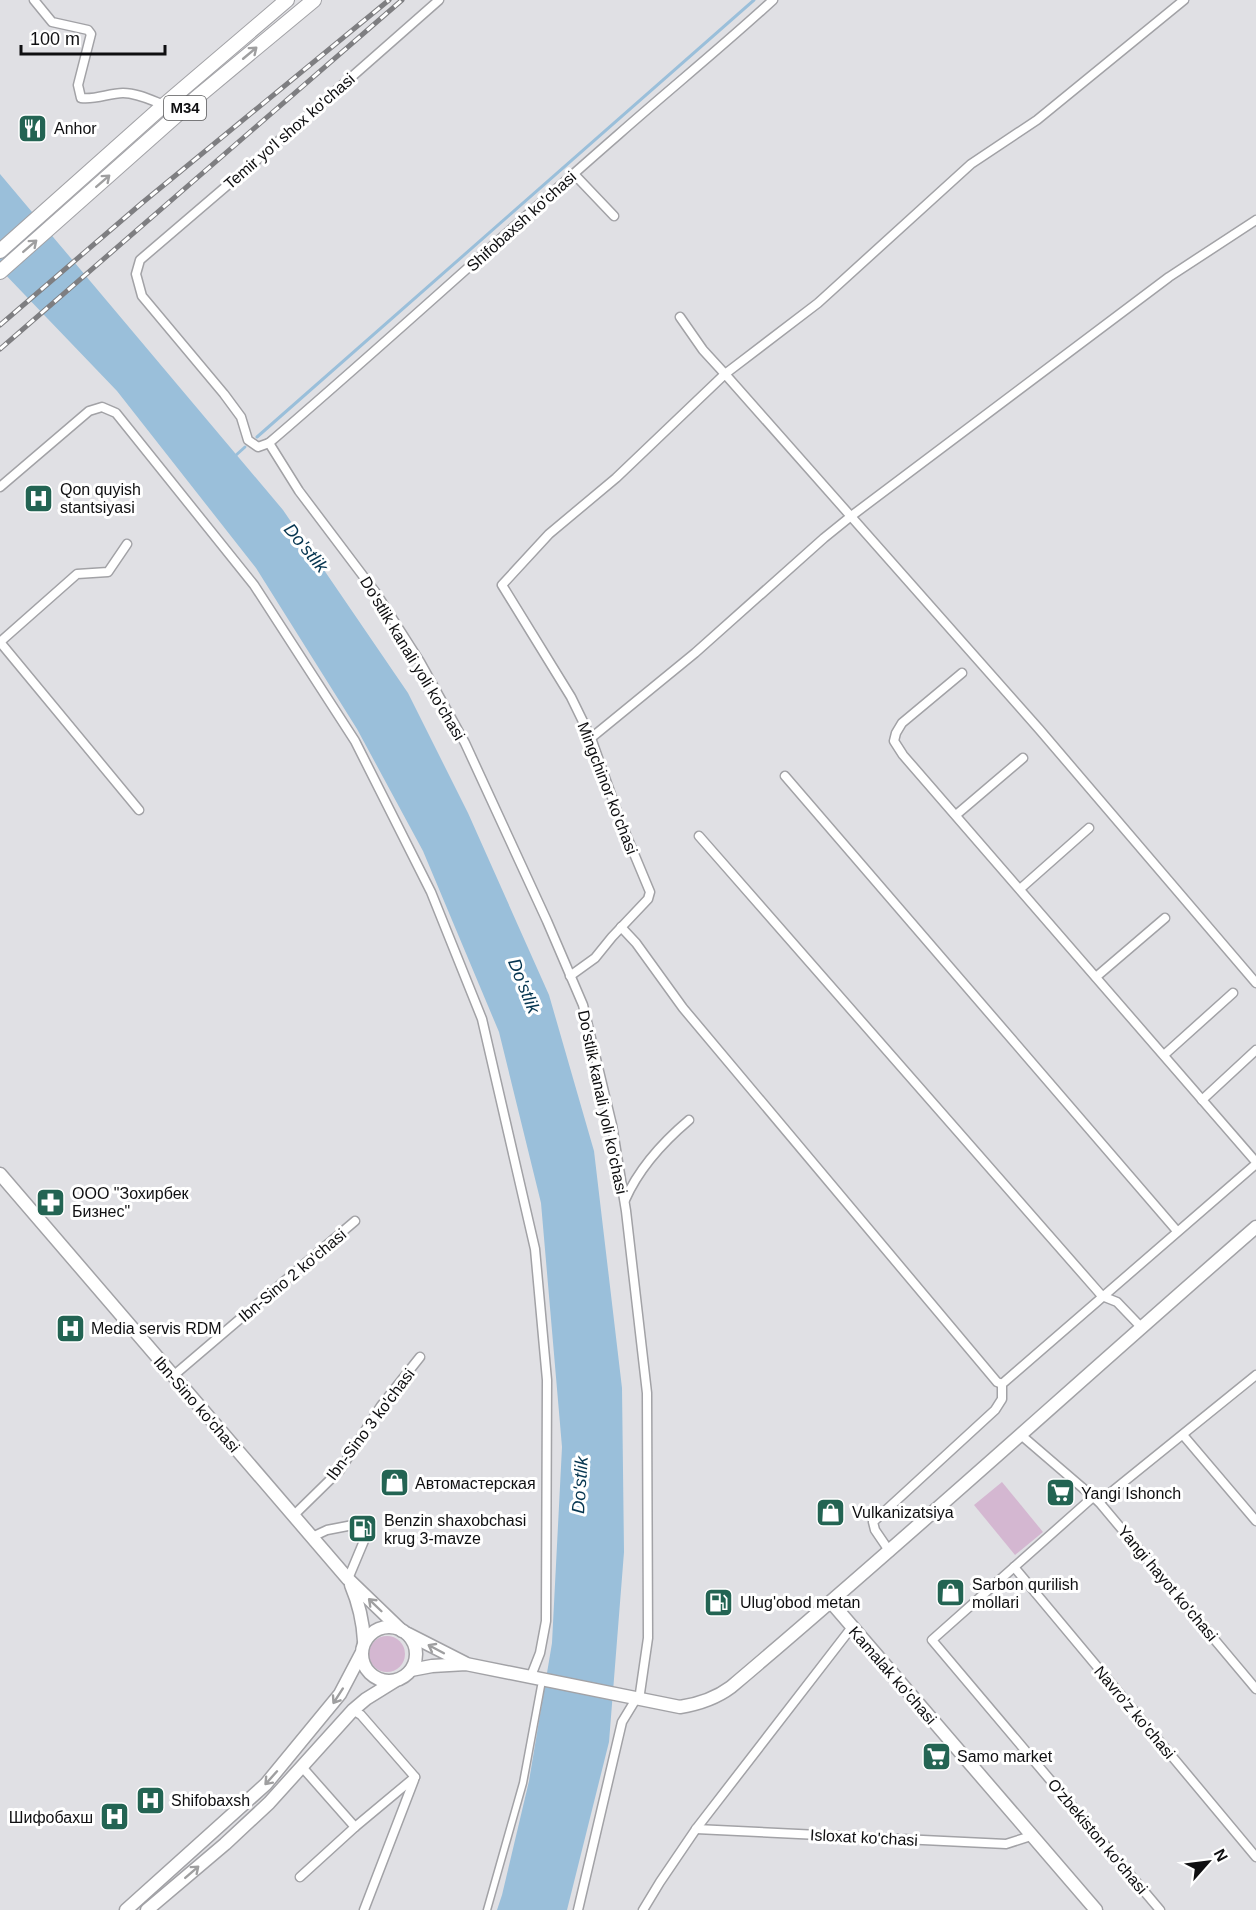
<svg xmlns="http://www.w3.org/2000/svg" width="1256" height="1910" viewBox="0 0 1256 1910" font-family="Arial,sans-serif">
  <rect width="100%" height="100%" fill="#e0e0e4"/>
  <g fill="#d4b7d1">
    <path d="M 1002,1482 L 1043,1532 L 1015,1555 L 974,1505 Z"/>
    <circle cx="387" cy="1654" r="18"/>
  </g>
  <path fill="#9abfda" d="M 0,174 L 283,510 L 408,693 L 468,813 L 549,995 L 594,1151 L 622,1388 L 624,1552 L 609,1742 L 567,1910 L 497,1910 L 502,1895 L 529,1781 L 552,1643 L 562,1447 L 541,1203 L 499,1032 L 423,851 L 357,729 L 256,568 L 117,391 L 0,269 Z"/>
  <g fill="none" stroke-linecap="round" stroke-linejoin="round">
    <g stroke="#9abfda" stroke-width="3">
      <path d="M 257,437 L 754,0"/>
      <path d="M 235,456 L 245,447"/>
    </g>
    <defs>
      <path id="pedestrian" d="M 487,1910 L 523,1783 L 541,1686"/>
      <g id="minor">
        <path d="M 34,0 L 52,22 L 88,30 L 91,34 L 78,85 L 81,98 C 96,100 109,93 123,93 C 137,93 151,100 164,105"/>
        <path d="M 439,0 L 264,154 L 140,260 L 136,274 L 142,296 L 224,394 L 241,417 L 248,440 L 258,447 L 269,443 C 387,342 502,236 619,134 C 670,89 723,46 773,0"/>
        <path d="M 574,174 L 614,216"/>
        <path d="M 680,317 L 703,350 L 725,374 L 818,303 L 971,164 L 1037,120 L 1184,0"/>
        <path d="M 269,443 L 299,491 L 376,593 L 420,662 L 465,743 L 547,921 L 583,1005 L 612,1125 L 626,1211 L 647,1393 L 648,1638 L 639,1700"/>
        <path d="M 0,487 L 89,411 L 102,407 L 116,413 L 254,585 L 355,741 L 431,892 L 482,1019 L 535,1249 L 547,1380 L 546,1621 L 540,1653 L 531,1676"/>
        <path d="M 0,642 L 139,810"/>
        <path d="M 0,642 L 77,574 L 108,572 L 127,544"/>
        <path d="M 962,673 L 902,723 L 896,733 L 894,741 L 903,755 L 1256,1162"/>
        <path d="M 591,738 L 695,653 L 824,538 L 850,517 L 1169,277 L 1256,220"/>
        <path d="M 785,776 L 1177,1231"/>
        <path d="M 956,815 L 1023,758"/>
        <path d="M 699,836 L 1102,1296 L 1117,1302 L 1141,1327"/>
        <path d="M 1020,889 L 1089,828"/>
        <path d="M 621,927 L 636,943 L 683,1008 L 997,1382 L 1002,1384"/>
        <path d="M 570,976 L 595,958 L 612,937 L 648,899 L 650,892 L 620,820 L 591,738 L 571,697 L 502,585 L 549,534 L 616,478 L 725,374 L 1039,729 L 1256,983"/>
        <path d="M 1096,977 L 1165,918"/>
        <path d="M 1164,1055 L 1233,993"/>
        <path d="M 1202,1100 L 1256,1050"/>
        <path d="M 625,1200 C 639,1168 663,1142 689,1120"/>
        <path d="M 173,1376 L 355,1221"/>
        <path d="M 1021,1435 L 1099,1502 L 1256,1689"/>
        <path d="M 1183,1435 L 1256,1521"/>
        <path d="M 1093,1497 L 932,1640 L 1160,1910"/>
        <path d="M 1099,1502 L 1256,1375"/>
        <path d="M 293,1516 L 340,1470 L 381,1406 L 420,1357"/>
        <path d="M 312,1537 L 327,1530 L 358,1524"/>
        <path d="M 890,1552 L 875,1530 L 873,1522 L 995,1410 L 1002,1399 L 1002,1384 L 1256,1164"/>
        <path d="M 1014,1567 L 1256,1857"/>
        <path d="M 348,1579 L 366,1536"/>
        <path d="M 353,1710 L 361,1715 L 415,1777"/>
        <path d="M 302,1767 L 355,1827 L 415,1777"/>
        <path d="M 696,1829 L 1006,1844 L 1031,1836"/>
        <path d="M 300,1877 L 355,1827"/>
        <path d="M 364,1910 L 414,1780"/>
        <path d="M 578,1910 L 622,1722 L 636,1699"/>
        <path d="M 643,1910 L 660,1882 L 696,1829 L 852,1627"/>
      </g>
      <g id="secondary">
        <path d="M 0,1174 L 348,1579 L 402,1631"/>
        <path d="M 351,1585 C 359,1604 363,1621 364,1641"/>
        <path d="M 831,1602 L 1096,1910"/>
        <circle cx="389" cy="1654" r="27"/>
        <path d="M 408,1634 L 465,1663"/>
        <path d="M 411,1670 L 432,1666 L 466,1664 L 680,1707 C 699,1704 715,1699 731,1687 C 909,1537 1080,1380 1256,1227"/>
        <path d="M 126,1910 L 266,1784 L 340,1694 L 361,1654"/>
        <path d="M 147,1910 L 225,1844 L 269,1803 L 353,1710 L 366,1699 L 395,1681"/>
      </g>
      <g id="trunk">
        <path d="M 0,251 L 164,105 L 287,0"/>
        <path d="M 0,272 L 195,99 L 314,0"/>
      </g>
    </defs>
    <use href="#pedestrian" stroke="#a2a2a6" stroke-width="9"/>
    <use href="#minor" stroke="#a2a2a6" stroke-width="11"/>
    <use href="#secondary" stroke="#a2a2a6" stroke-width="15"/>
    <use href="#trunk" stroke="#a2a2a6" stroke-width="16"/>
    <use href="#pedestrian" stroke="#fff" stroke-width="6"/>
    <use href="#minor" stroke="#fff" stroke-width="8"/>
    <use href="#secondary" stroke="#fff" stroke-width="12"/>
    <use href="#trunk" stroke="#fff" stroke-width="14"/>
    <defs>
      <g id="rail">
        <path d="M 0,325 L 142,203 L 389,0"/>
        <path d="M 0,349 L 402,0"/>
      </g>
    </defs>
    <use href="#rail" stroke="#7e7e81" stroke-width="5"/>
    <use href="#rail" stroke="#fff" stroke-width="3" stroke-dasharray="9" stroke-linecap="butt"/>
  </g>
  <defs><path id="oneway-shaft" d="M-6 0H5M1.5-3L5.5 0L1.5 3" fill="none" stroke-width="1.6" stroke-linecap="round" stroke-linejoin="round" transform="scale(1.5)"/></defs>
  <g stroke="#9f9fa0">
    <use href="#oneway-shaft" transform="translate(250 53) rotate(-40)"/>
    <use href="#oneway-shaft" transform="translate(103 181) rotate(-41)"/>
    <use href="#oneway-shaft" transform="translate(30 246) rotate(-41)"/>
    <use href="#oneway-shaft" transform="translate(375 1605) rotate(-136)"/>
    <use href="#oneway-shaft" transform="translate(436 1649) rotate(-152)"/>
    <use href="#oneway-shaft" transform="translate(338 1696) rotate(123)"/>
    <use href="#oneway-shaft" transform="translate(271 1778) rotate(132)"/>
    <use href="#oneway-shaft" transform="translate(192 1872) rotate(-41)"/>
  </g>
  <defs>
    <symbol id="restaurant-square" viewBox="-11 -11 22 22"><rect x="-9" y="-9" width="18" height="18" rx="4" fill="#236453" stroke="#fff"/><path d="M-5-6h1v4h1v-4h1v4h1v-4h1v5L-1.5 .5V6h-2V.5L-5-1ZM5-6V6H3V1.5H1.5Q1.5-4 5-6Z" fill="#fff"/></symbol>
    <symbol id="hospital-square" viewBox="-11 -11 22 22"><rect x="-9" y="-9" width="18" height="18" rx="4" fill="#236453" stroke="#fff"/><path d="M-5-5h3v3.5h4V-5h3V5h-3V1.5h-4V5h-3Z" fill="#fff"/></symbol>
    <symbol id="pharmacy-square" viewBox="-11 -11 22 22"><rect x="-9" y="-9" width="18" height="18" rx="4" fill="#236453" stroke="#fff"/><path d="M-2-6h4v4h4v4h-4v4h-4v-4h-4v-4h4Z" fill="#fff"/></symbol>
    <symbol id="shop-square" viewBox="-11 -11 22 22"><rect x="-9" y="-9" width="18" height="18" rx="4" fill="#236453" stroke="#fff"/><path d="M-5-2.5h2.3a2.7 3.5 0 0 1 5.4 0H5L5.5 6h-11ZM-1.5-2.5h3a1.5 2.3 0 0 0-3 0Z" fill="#fff"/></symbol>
    <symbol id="supermarket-square" viewBox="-11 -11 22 22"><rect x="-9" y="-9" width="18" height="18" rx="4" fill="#236453" stroke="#fff"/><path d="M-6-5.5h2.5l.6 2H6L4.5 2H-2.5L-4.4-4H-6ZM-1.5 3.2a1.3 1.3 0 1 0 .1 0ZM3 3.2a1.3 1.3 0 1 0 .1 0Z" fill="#fff"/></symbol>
    <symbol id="fuel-square" viewBox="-11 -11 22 22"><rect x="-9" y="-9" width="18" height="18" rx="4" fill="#236453" stroke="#fff"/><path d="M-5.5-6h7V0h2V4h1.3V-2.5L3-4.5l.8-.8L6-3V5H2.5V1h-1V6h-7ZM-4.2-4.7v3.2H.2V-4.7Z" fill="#fff"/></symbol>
  </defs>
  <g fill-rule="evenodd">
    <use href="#restaurant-square" x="16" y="112" width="33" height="33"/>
    <use href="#hospital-square" x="22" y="482" width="33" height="33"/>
    <use href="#pharmacy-square" x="34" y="1186" width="33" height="33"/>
    <use href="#hospital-square" x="54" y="1312" width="33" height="33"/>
    <use href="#shop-square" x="378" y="1466" width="33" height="33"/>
    <use href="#supermarket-square" x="1044" y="1476" width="33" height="33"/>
    <use href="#shop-square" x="814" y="1496" width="33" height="33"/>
    <use href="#fuel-square" x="346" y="1512" width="33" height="33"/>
    <use href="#shop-square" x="934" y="1576" width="33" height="33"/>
    <use href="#fuel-square" x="702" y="1586" width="33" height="33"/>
    <use href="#supermarket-square" x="920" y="1740" width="33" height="33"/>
    <use href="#hospital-square" x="134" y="1784" width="33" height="33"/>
    <use href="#hospital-square" x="98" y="1800" width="33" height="33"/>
  </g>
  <g text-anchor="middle" stroke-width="6" stroke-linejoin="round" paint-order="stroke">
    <rect fill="#fff" stroke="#575758" stroke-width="1.5" x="164" y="96" width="42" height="24" rx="4.5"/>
    <g font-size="15" font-weight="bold" fill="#0f0f11">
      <text x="185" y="113">M34</text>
    </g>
    <g font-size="16" fill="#0f0f11" stroke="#fff" text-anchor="start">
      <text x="54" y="134">Anhor</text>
      <text x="60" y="495">Qon quyish<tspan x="60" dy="18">stantsiyasi</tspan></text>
      <text x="72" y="1199">ООО "Зохирбек<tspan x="72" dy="18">Бизнес"</tspan></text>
      <text x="91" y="1334">Media servis RDM</text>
      <text x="415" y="1489">Автомастерская</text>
      <text x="1081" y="1499">Yangi Ishonch</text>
      <text x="852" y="1518">Vulkanizatsiya</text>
      <text x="384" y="1526">Benzin shaxobchasi<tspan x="384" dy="18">krug 3-mavze</tspan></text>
      <text x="972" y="1590">Sarbon qurilish<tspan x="972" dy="18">mollari</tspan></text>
      <text x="740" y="1608">Ulug'obod metan</text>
      <text x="957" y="1762">Samo market</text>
      <text x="171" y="1806">Shifobaxsh</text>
      <text x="93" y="1823" text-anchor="end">Шифобахш</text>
    </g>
    <g font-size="16" fill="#0f0f11" stroke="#fff">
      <text transform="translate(289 131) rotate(-41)" y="6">Temir yo'l shox ko'chasi</text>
      <text transform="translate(521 221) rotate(-42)" y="6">Shifobaxsh ko'chasi</text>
      <text transform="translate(413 658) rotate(59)" y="6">Do'stlik kanali yoli ko'chasi</text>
      <text transform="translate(608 788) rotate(69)" y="6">Mingchinor ko'chasi</text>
      <text transform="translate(603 1102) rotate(78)" y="6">Do'stlik kanali yoli ko'chasi</text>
      <text transform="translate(292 1275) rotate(-40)" y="6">Ibn-Sino 2 ko'chasi</text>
      <text transform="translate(197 1404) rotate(49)" y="6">Ibn-Sino ko'chasi</text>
      <text transform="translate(370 1424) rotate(-53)" y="6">Ibn-Sino 3 ko'chasi</text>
      <text transform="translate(1168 1583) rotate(50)" y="6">Yangi hayot ko'chasi</text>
      <text transform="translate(893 1675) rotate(49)" y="6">Kamalak ko'chasi</text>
      <text transform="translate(1135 1712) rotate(50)" y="6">Navro'z ko'chasi</text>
      <text transform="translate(1098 1836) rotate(50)" y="6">O'zbekiston ko'chasi</text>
      <text transform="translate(864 1837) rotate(3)" y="6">Isloxat ko'chasi</text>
    </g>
    <g font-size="18" font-style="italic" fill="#053550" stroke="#fff">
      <text transform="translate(306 548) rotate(50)" y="6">Do'stlik</text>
      <text transform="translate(524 986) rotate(68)" y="6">Do'stlik</text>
      <text transform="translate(580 1485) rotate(-86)" y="6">Do'stlik</text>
    </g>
  </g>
  <g transform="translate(1208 1862) rotate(62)" stroke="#ffffff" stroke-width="4.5" paint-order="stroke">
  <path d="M0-4.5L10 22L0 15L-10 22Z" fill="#0f0f11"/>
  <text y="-9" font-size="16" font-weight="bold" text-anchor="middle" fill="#0f0f11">N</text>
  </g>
  <path d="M21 45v9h144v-9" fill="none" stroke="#0f0f11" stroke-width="3"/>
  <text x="30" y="45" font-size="18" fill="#0f0f11" stroke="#ffffff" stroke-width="4.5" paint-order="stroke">100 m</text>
</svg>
